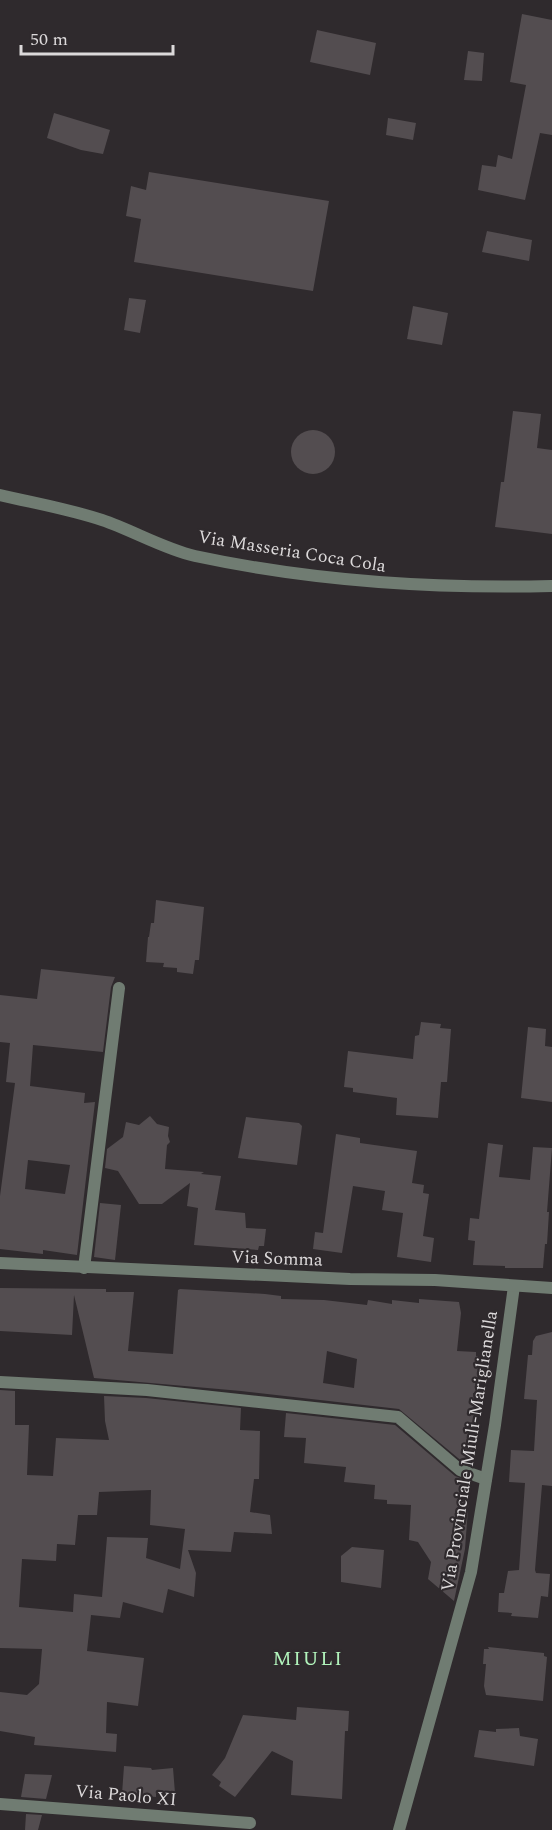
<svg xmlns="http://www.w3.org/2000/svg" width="552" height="1830" viewBox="0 0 552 1830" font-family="Spectral,serif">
  <rect width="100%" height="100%" fill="#2f2a2d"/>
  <g fill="#534d50" fill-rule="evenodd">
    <path d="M 522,14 L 552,20 L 552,135 L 540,133 L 525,200 L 478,190 L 482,165 L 496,167 L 498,155 L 512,159 L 526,85 L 510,82 Z"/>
    <path d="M 317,30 L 376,43 L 370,75 L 310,62 Z"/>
    <path d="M 468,51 L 484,53 L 482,81 L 464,80 Z"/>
    <path d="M 54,113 L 110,130 L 103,154 L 81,150 L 47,138 Z"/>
    <path d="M 388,118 L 416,123 L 413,140 L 386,135 Z"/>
    <path d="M 149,172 L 329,201 L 313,291 L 134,262 L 141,219 L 126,216 L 131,186 L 146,190 Z"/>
    <path d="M 487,231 L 532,240 L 529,261 L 482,252 Z"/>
    <path d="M 129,298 L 146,300 L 140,333 L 124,330 Z"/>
    <path d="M 413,306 L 448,313 L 442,345 L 407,339 Z"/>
    <path d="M 513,411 L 541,414 L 537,448 L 552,450 L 552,534 L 495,527 L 501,482 L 504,482 Z"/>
    <circle cx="313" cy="452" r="22"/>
    <path d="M 156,900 L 204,907 L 199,960 L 195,960 L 193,974 L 177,972 L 177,968 L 163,967 L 164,963 L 146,962 L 148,937 L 149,937 L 151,923 L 154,923 Z"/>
    <path d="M 41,969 L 115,977 L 111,987 L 103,1052 L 33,1045 L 30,1086 L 85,1093 L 84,1103 L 95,1102 L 77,1255 L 43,1250 L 43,1254 L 0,1249 L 0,1196 L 15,1083 L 6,1082 L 10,1043 L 0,1042 L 0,995 L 37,999 ZM 28,1160 L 70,1165 L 65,1194 L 25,1189 Z"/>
    <path d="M 421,1022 L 441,1024 L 440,1028 L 451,1029 L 447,1082 L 441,1082 L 438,1118 L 396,1115 L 397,1098 L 353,1092 L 353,1088 L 344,1087 L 348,1051 L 413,1059 L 415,1036 L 419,1035 Z"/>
    <path d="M 528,1027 L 546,1029 L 545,1046 L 552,1047 L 552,1102 L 521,1098 Z"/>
    <path d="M 150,1116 L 157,1124 L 169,1127 L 168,1136 L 170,1142 L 167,1145 L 165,1169 L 204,1172 L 201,1174 L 221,1176 L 215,1210 L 245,1213 L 246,1228 L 266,1229 L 264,1246 L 259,1246 L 258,1250 L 194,1245 L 198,1208 L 187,1206 L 190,1183 L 162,1204 L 139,1204 L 118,1171 L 105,1168 L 107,1149 L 123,1137 L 126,1122 L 139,1125 Z"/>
    <path d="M 246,1117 L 299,1123 L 302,1126 L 297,1165 L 238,1158 Z"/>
    <path d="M 336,1134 L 360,1138 L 360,1143 L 417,1151 L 412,1183 L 424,1185 L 423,1193 L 429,1194 L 423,1236 L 434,1238 L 431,1262 L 397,1257 L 403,1213 L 382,1210 L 385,1191 L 353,1186 L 342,1253 L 313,1249 L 315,1232 L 323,1233 Z"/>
    <path d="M 488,1143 L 503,1145 L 499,1177 L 530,1180 L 533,1147 L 552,1148 L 547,1212 L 549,1212 L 547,1244 L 545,1244 L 543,1268 L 505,1268 L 505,1266 L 473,1265 L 475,1241 L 468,1240 L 470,1218 L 479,1219 Z"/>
    <path d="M 100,1203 L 121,1205 L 115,1260 L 94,1257 Z"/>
    <path d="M 0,1288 L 106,1289 L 106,1292 L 134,1292 L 128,1351 L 173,1354 L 178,1290 L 180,1289 L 265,1294 L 281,1296 L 281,1299 L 324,1300 L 367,1305 L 368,1300 L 392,1304 L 392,1300 L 419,1303 L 419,1299 L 459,1302 L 461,1313 L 457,1351 L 476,1352 L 476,1356 L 478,1356 L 477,1393 L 473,1393 L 475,1410 L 471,1465 L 464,1463 L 399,1409 L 241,1391 L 94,1378 L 74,1295 L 72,1335 L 0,1331 ZM 327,1351 L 357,1359 L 354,1388 L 323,1383 Z"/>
    <path d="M 552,1332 L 552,1486 L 542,1485 L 535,1570 L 536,1573 L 550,1574 L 548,1597 L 541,1596 L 538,1618 L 511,1616 L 512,1613 L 498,1612 L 499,1593 L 504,1593 L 508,1571 L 519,1570 L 525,1483 L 509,1482 L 511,1450 L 534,1451 L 537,1400 L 524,1399 L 528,1355 L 532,1355 L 533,1341 L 536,1336 Z"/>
    <path d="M 0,1390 L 15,1391 L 15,1425 L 29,1425 L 27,1475 L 53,1476 L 56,1438 L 109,1440 L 105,1421 L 104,1396 L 146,1398 L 241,1408 L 240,1430 L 260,1431 L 259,1479 L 254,1479 L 250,1512 L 270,1515 L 272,1534 L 234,1532 L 231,1552 L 188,1550 L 196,1573 L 194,1597 L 168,1589 L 163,1613 L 123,1602 L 120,1618 L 91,1615 L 87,1651 L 144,1658 L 138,1706 L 107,1702 L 106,1733 L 117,1734 L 116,1752 L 34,1745 L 35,1737 L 0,1731 L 0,1692 L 27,1695 L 39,1684 L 42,1649 L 0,1648 ZM 151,1490 L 150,1525 L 185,1529 L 180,1569 L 146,1558 L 148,1538 L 107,1537 L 102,1597 L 74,1594 L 73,1612 L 19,1607 L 22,1559 L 56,1561 L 57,1544 L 75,1545 L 78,1515 L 97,1515 L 99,1492 Z"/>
    <path d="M 286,1413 L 395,1425 L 455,1476 L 470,1482 L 465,1549 L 454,1601 L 428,1579 L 431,1562 L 418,1542 L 409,1540 L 411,1505 L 387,1504 L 387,1500 L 374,1499 L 375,1485 L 344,1482 L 346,1467 L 304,1463 L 306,1438 L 284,1437 Z"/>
    <path d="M 352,1547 L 384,1550 L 381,1588 L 341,1582 L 341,1556 Z"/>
    <path d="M 488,1647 L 544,1653 L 544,1656 L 547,1657 L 543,1701 L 486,1695 L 484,1686 L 486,1664 L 483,1664 L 484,1649 L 489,1649 Z"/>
    <path d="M 297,1707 L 349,1711 L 348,1731 L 345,1731 L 342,1799 L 291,1795 L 293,1761 L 272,1751 L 235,1797 L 219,1786 L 221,1782 L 212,1775 L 225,1758 L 243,1715 L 296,1720 Z"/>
    <path d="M 519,1728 L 520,1736 L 538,1739 L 534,1766 L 474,1757 L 479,1730 L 496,1732 L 496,1729 Z"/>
    <path d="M 124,1766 L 151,1768 L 152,1770 L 173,1768 L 175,1793 L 156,1794 L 156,1797 L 122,1794 Z"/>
    <path d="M 25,1774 L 52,1775 L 46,1799 L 21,1797 Z"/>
    <path d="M 26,1814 L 42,1815 L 38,1830 L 25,1830 Z"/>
  </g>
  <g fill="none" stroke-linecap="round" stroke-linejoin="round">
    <g stroke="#707c72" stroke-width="12">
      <path d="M 0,495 C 34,503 69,509 102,520 C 132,530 164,549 195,556 C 312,581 433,589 552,586"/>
      <path d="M 84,1268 L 119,988"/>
      <path d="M 0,1382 L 147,1390 L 398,1417 L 460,1470 L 486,1479"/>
      <path d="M 0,1804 L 250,1823"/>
      <path d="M 399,1830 L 471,1572 L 495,1425 L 514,1286"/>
    </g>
    <path stroke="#707c72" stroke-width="12" d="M 0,1263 L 350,1279 L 435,1280 L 552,1288"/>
  </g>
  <g text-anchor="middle" stroke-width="4.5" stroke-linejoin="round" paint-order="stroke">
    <g font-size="18" fill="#dcd9da" stroke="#2f2a2d">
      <text transform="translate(292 551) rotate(9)" y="6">Via Masseria Coca Cola</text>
      <text transform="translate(277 1258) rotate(2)" y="6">Via Somma</text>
      <text transform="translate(469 1451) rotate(-81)" y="6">Via Provinciale Miuli-Mariglianella</text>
      <text transform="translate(126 1795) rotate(5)" y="6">Via Paolo XI</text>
    </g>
    <g font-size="20" letter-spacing="1.5" fill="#b2f4bc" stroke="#2f2a2d">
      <text x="308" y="1665">MIULI</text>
    </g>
  </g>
  <path d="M21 45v9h152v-9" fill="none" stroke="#dcd9da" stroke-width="3"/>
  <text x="30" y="45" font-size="18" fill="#dcd9da" stroke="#2f2a2d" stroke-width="4.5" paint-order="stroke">50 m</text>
</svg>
